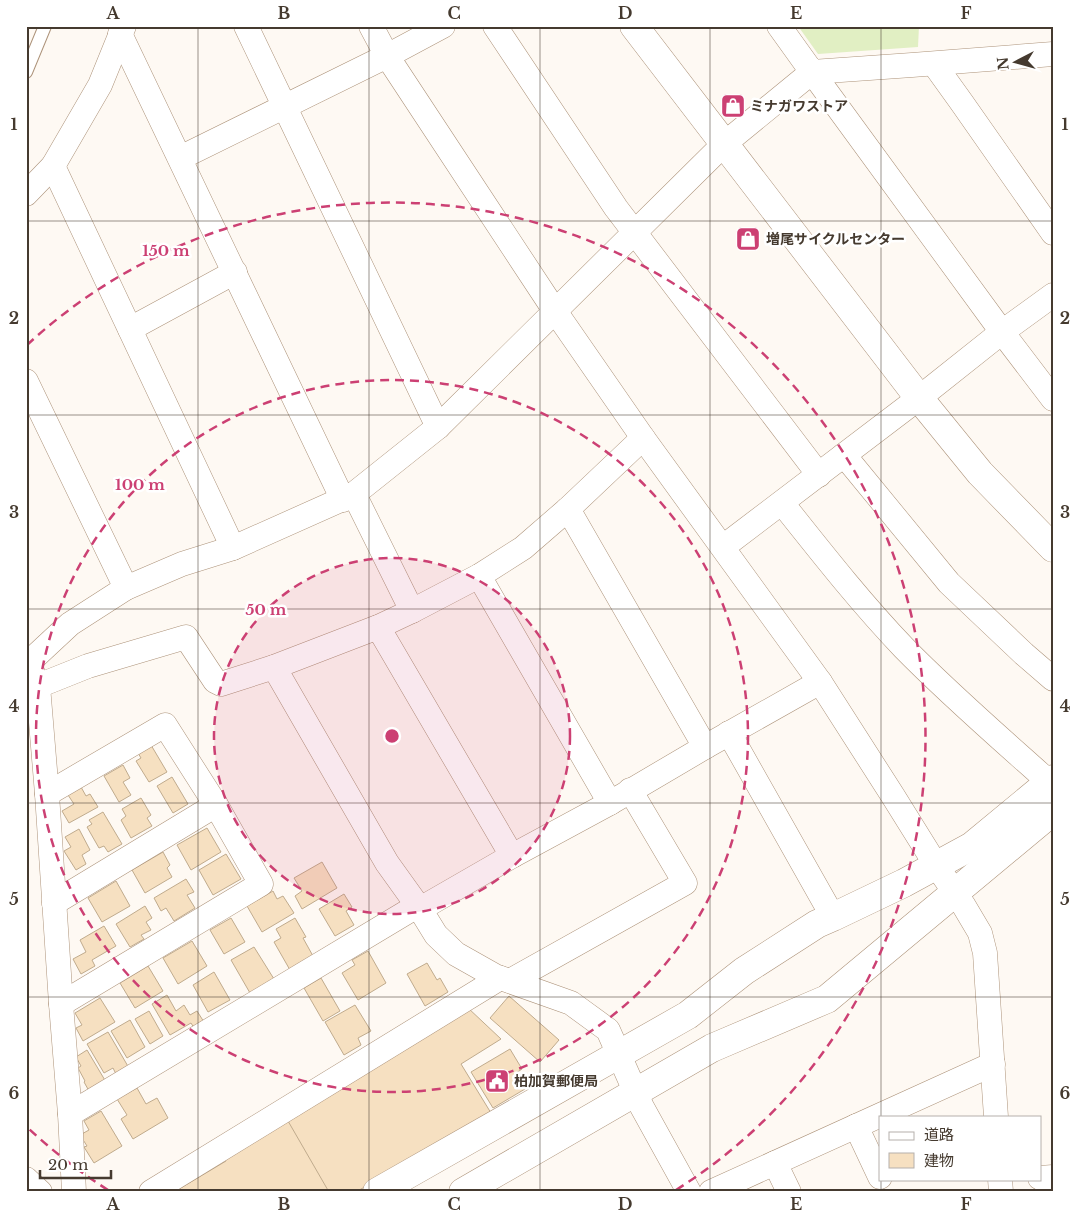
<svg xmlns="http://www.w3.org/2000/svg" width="1079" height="1218" viewBox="0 0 1079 1218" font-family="'Libre Baskerville','Noto Sans JP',serif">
  <rect width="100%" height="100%" fill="#fef9f3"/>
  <path fill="#e1efc3" d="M 798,26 L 919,26 L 918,47 L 818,54 Z"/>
  <g fill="#f6e0c1" stroke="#c0ab8d">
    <path d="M 151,745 L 167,772 L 149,782 L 136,761 L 141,758 L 138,753 Z"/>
    <path d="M 123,765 L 130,778 L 123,782 L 131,795 L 119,802 L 104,776 Z"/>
    <path d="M 172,777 L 188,804 L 173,813 L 157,786 Z"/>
    <path d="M 81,787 L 86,796 L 90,794 L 98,807 L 69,823 L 62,811 L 74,804 L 68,795 Z"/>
    <path d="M 141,798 L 151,815 L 147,818 L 152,826 L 131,838 L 121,820 L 126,816 L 122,809 Z"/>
    <path d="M 103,812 L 122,844 L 108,852 L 104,846 L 99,848 L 87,827 L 92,824 L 89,820 Z"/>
    <path d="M 207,828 L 221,852 L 191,870 L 177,845 Z"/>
    <path d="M 79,829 L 90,850 L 82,855 L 86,864 L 76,870 L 64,851 L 71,847 L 65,837 Z"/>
    <path d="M 163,852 L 170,865 L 167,868 L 172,877 L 145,893 L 132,870 Z"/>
    <path d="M 226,854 L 241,879 L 213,895 L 199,870 Z"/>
    <path d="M 322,862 L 337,888 L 302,909 L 295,896 L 302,891 L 294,878 Z"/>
    <path d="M 186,879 L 194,892 L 187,895 L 195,908 L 174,921 L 166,908 L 161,911 L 154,898 Z"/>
    <path d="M 116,881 L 130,906 L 102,922 L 88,898 Z"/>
    <path d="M 273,891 L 277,899 L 283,896 L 294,913 L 262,932 L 247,906 Z"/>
    <path d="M 344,894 L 352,907 L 346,911 L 354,925 L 335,936 L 319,909 Z"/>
    <path d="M 145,906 L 152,918 L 146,922 L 151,930 L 141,935 L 144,939 L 130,947 L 116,924 Z"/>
    <path d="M 231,918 L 245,942 L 224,954 L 210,930 Z"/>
    <path d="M 295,918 L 306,937 L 303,938 L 313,956 L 290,970 L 274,942 L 281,938 L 276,929 Z"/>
    <path d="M 104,926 L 116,946 L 92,960 L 95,966 L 81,974 L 73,959 L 86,952 L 80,940 Z"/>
    <path d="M 192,941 L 207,966 L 178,984 L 163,958 Z"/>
    <path d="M 254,947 L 274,979 L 250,993 L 231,960 Z"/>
    <path d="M 368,951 L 386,983 L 358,1000 L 342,973 L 355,965 L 352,960 Z"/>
    <path d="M 427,963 L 437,980 L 440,978 L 448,992 L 425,1006 L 407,974 Z"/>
    <path d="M 148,966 L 163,991 L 135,1008 L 120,983 Z"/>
    <path d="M 214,972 L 230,1000 L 208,1012 L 193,985 Z"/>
    <path d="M 321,978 L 340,1011 L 323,1021 L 304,988 Z"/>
    <path d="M 167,995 L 176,1011 L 184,1005 L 190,1015 L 197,1011 L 204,1022 L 194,1028 L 191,1023 L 170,1035 L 152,1004 Z"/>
    <path d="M 509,996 L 559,1040 L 540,1062 L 490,1018 Z"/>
    <path d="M 100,998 L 115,1022 L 83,1041 L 76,1028 L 82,1025 L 75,1013 Z"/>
    <path d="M 355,1005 L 371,1031 L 358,1038 L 361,1045 L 344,1055 L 325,1022 Z"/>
    <path d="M 467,1007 L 501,1039 L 461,1064 L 491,1113 L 356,1192 L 169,1192 Z"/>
    <path d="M 149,1011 L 163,1036 L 150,1044 L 135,1019 Z"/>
    <path d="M 130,1020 L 145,1047 L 127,1058 L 111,1031 Z"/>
    <path d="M 108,1032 L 129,1068 L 117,1076 L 113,1068 L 104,1073 L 87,1044 Z"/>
    <path d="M 510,1049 L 522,1069 L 516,1073 L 525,1089 L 493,1108 L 471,1072 Z"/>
    <path d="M 87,1050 L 106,1082 L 89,1091 L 84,1082 L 85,1081 L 78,1068 L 81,1066 L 76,1057 Z"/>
    <path d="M 137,1088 L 146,1104 L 157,1098 L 168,1118 L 133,1139 L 121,1119 L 127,1115 L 117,1099 Z"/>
    <path d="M 101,1111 L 122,1146 L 94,1163 L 84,1147 L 87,1146 L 80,1135 L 89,1130 L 84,1121 Z"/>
    <path d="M 288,1121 L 329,1192 L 174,1192 L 226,1161 L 224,1158 Z"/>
  </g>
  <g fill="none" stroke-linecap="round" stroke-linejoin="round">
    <defs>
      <path id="lane" d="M 26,72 L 45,26"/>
      <g id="street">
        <path d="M 246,26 L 438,427"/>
        <path d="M 371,26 L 387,56 L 555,311 L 643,438 L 820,682 L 893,796 L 936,865 L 964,906 L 980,933 L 985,953 L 996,1117"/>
        <path d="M 495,26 L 616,208 L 819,475"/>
        <path d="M 779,26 L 812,72 L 912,65 L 1053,54"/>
        <path d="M 120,34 L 343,500"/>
        <path d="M 934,64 L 962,103 L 1053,233"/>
        <path d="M 180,158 L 387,56 L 443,26"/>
        <path d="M 53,166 L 233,548"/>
        <path d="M 26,194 L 53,166 L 100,85 L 124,26"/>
        <path d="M 130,329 L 235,272"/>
        <path d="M 26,381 L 126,588"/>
        <path d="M 844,455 L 949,583 L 1024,654 L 1053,679"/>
        <path d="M 354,494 L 412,611"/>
        <path d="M 782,503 C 821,552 860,602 904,648 C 950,695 1000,738 1049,782"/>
        <path d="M 568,509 L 705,747"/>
        <path d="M 723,547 L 919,398 L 1002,332 L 1053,295"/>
        <path d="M 479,576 L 610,803"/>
        <path d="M 378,627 L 512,856"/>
        <path d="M 26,665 L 70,624 L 126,588 L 182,564 L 233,548 L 354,494 L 438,427 L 724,144 L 812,72 L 1002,332 L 1053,399"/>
        <path d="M 274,667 L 387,863 L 420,909 L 436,935 L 456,954 L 495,976 L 571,1003 L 608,1030 L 642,1107 L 689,1192"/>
        <path d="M 32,671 L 38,686 L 47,794 L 61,1004 L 70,1114 L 74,1192"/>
        <path d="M 38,686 L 88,666 L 186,637 L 215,681 L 221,684 L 274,667 L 378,627 L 412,611 L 479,576 L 523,548 L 568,509 L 643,438"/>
        <path d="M 729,733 L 833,917"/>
        <path d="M 47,794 L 165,725 L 216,805 L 261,884 L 61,1004"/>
        <path d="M 54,903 L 216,805"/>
        <path d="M 420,909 L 512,856 L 610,803 L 705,747 L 820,682"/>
        <path d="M 510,981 L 685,883 L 630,790"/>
        <path d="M 70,1114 L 417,906"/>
        <path d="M 856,1126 L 880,1177"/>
        <path d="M 775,1163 L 789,1192"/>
        <path d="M 1040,1178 L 1053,1177"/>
        <path d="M 26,1179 L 40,1192"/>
        <path d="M 1000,1179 L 1001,1192"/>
        <path d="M 151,1192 L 500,978"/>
        <path d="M 711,1192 L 993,1064"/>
      </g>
      <g id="secondary">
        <path d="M 634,26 L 919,398 L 980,473 L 1053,548"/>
        <path d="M 377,1192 L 688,1015 L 744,971 L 817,924 L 833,917 L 904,883 L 972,846 L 1053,779"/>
        <path d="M 463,1192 L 712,1048 L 827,999 L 1053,811"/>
      </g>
    </defs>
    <use href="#lane" stroke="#ad937a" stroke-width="14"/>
    <use href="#street" stroke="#ad937a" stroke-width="25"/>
    <use href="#secondary" stroke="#ad937a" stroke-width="29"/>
    <use href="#lane" stroke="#fff" stroke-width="12"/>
    <use href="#street" stroke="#fff" stroke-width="24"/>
    <use href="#secondary" stroke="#fff" stroke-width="28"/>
  </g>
  <path fill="none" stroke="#453a2f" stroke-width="1" stroke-opacity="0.55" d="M 198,26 L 198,1192M 369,26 L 369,1192M 540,26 L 540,1192M 710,26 L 710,1192M 881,26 L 881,1117M 26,221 L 1053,221M 26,415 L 1053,415M 26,609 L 1053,609M 26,803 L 1053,803M 26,997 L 1053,997M 881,1179 L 881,1192"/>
  <circle cx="392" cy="736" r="178" fill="#cc4073" fill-opacity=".12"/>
  <g fill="none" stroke="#cc4073" stroke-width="2.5" stroke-dasharray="9 6">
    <circle cx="392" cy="736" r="178"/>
    <circle cx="392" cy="736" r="356"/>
    <path d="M108 1190A535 535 0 0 1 27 1127M27 345A535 535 0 1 1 676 1190"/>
  </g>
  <defs>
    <symbol id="shop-square" viewBox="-11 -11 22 22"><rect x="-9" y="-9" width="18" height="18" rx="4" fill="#cc4073" stroke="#fff"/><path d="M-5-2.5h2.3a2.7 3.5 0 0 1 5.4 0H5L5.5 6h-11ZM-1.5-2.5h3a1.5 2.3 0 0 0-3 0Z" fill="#fff"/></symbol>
    <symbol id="civic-square" viewBox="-11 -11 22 22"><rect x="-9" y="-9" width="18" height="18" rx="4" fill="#cc4073" stroke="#fff"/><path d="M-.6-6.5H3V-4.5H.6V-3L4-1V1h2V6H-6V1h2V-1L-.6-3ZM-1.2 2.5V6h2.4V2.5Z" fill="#fff"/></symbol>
  </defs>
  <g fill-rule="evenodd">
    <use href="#shop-square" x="719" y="92" width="28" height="28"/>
    <use href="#shop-square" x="734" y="225" width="28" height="28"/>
    <use href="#civic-square" x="483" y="1067" width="28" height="28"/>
  </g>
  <g text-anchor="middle" stroke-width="5" stroke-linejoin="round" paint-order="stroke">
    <g font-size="14" font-weight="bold" fill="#453a2f" stroke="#fff" text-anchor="start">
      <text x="750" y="111">ミナガワストア</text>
      <text x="766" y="244">増尾サイクルセンター</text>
      <text x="514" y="1086">柏加賀郵便局</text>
    </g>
  </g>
  <circle cx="392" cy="736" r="8" fill="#cc4073" stroke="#fff" stroke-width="2.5"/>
  <g font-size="15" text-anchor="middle" font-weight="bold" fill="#cc4073" stroke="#fff" stroke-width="5" stroke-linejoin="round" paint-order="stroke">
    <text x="166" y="256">150 m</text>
    <text x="140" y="490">100 m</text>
    <text x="266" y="615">50 m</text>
  </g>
  <rect width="1079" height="1218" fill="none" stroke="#ffffff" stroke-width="55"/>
  <rect x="879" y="1116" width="162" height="65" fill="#ffffff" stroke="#b5b0ac"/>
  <rect x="889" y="1132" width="25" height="8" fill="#ffffff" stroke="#b5b0ac"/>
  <text x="924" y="1140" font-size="15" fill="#453a2f">道路</text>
  <rect x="889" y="1153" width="25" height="15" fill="#f6e0c1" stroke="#b5b0ac"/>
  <text x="924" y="1166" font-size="15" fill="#453a2f">建物</text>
  <g transform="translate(1016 62) rotate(264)" stroke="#ffffff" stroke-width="4" paint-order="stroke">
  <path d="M0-4L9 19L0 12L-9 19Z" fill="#453a2f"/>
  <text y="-8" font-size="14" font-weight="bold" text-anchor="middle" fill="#453a2f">N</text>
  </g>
  <path d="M40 1170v8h71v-8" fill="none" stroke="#453a2f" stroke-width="2.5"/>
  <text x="48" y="1170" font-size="15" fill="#453a2f" stroke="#ffffff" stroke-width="4" paint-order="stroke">20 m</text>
  <rect x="28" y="28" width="1024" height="1162" fill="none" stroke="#453a2f" stroke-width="2"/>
  <g font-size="16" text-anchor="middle" font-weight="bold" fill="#453a2f">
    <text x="113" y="19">A</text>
    <text x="284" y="19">B</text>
    <text x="454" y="19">C</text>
    <text x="625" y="19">D</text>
    <text x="796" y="19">E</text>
    <text x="966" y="19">F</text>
    <text x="14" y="130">1</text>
    <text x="1065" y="130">1</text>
    <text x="14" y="324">2</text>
    <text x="1065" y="324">2</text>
    <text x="14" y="518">3</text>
    <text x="1065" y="518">3</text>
    <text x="14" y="712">4</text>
    <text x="1065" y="712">4</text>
    <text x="14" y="905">5</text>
    <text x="1065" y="905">5</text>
    <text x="14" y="1099">6</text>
    <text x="1065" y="1099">6</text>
    <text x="113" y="1210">A</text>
    <text x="284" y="1210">B</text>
    <text x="454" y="1210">C</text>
    <text x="625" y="1210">D</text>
    <text x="796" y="1210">E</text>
    <text x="966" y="1210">F</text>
  </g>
</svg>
